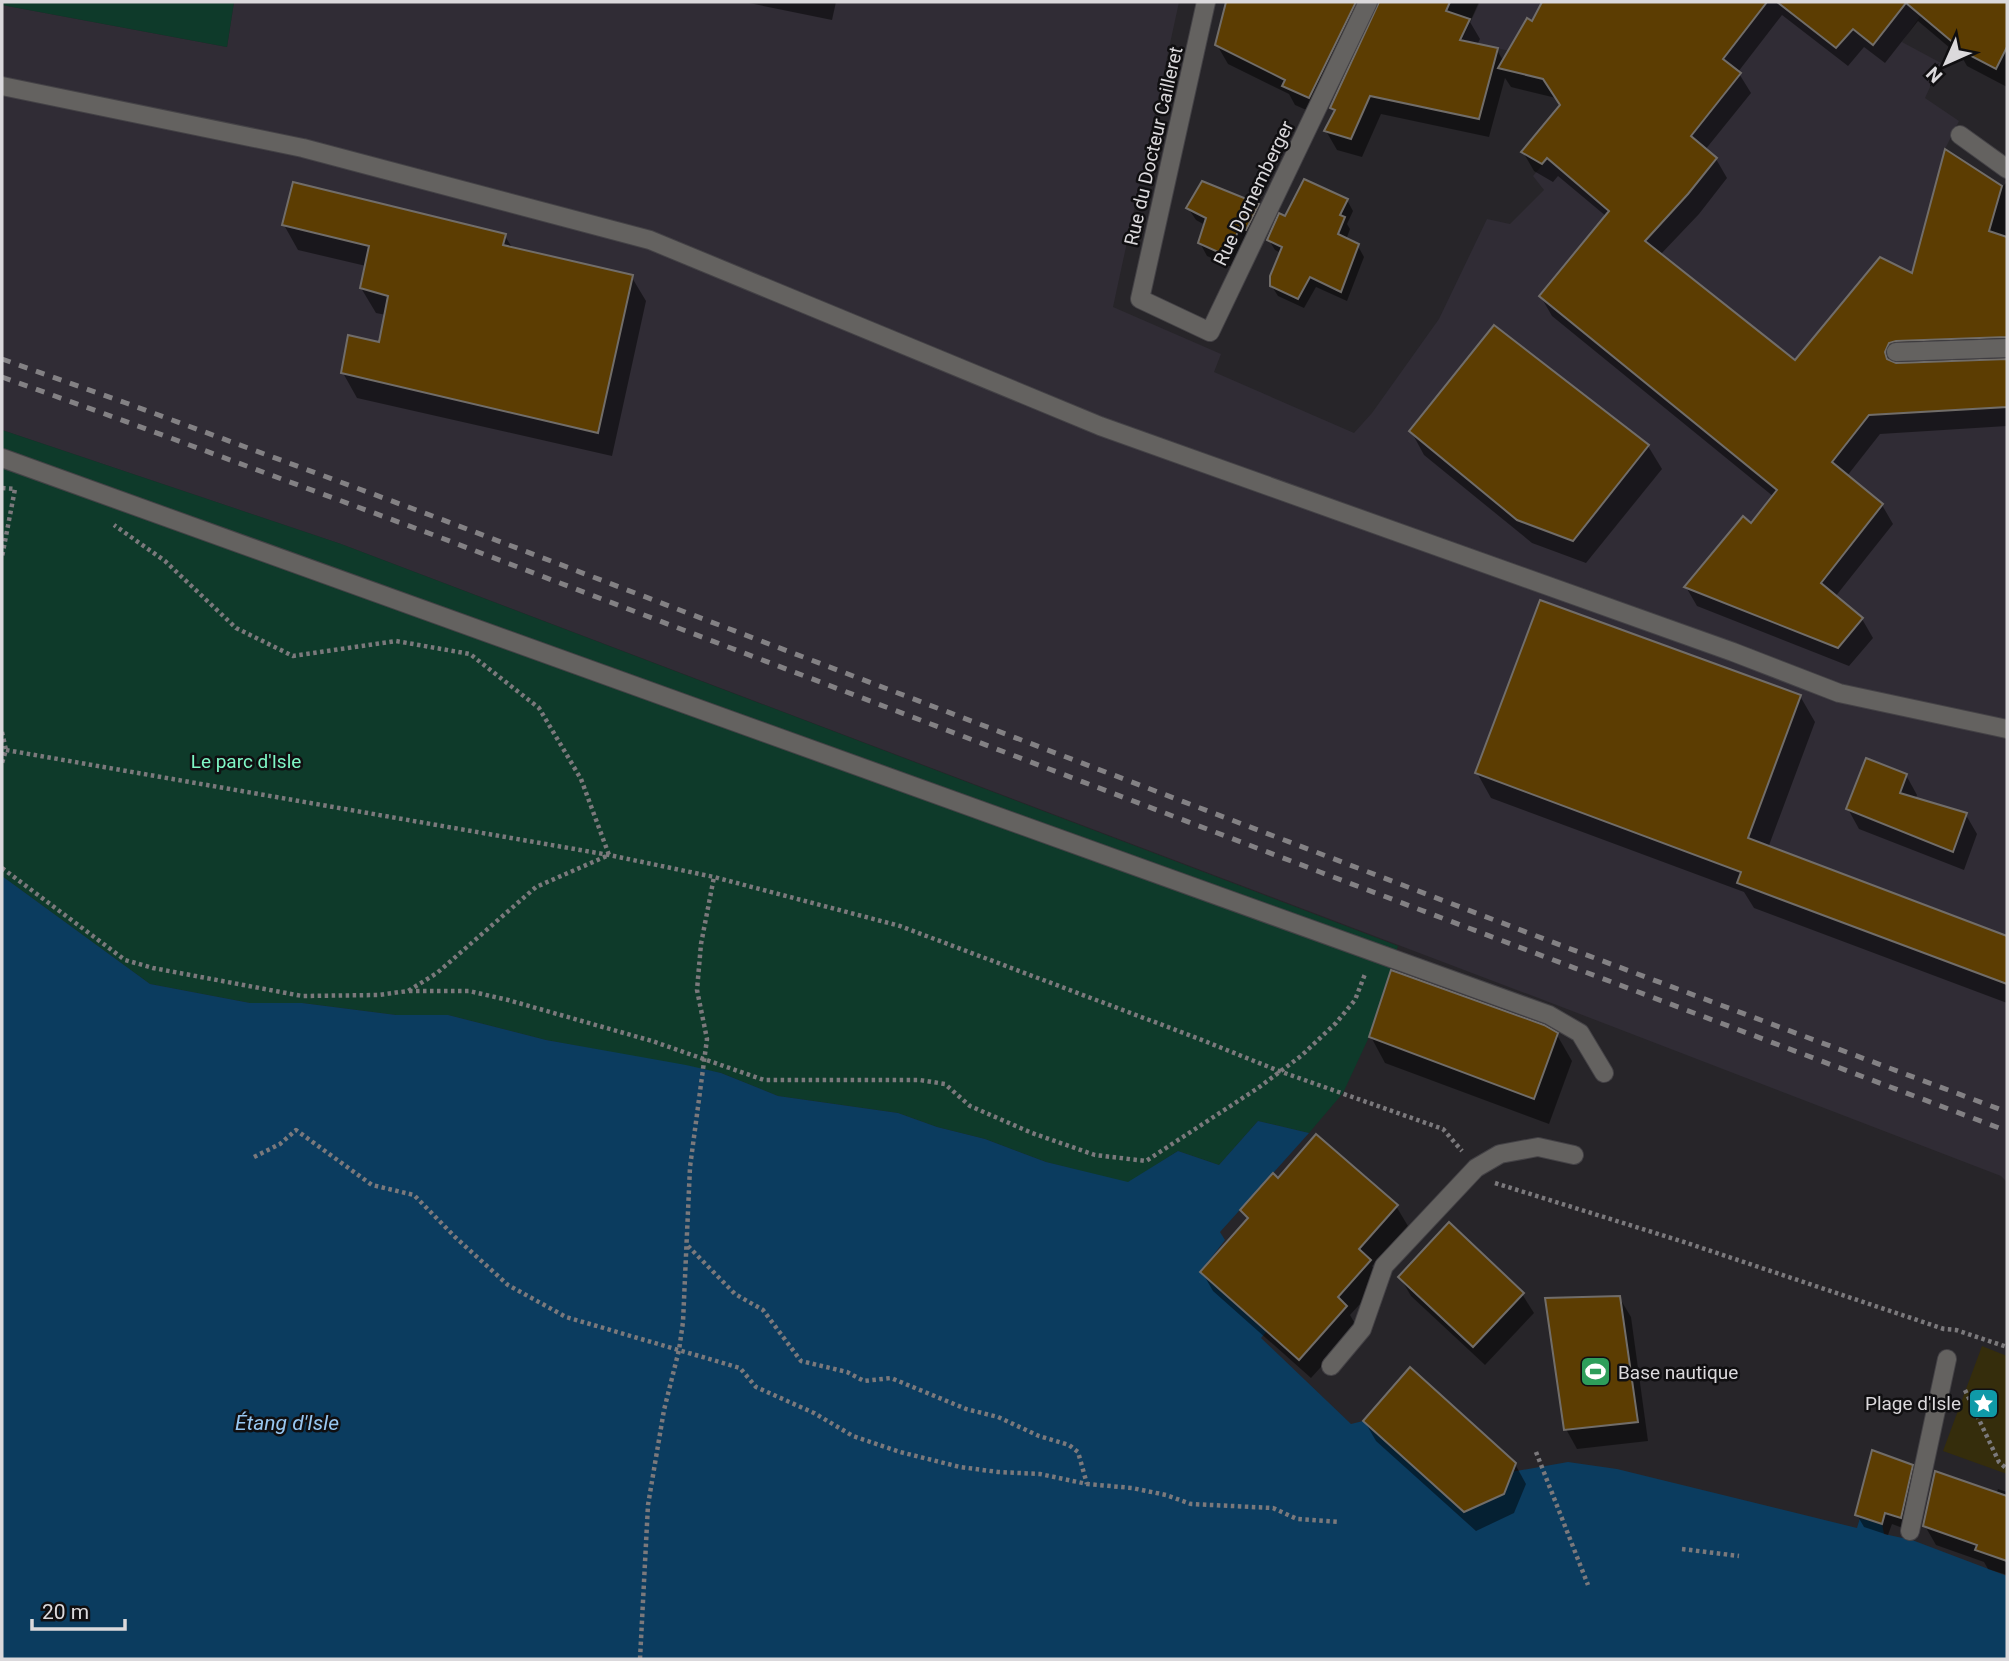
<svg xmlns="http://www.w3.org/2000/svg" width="2009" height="1661" viewBox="0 0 2009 1661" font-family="Roboto,sans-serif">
  <rect width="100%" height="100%" fill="#272529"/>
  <path fill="#302c35" d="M 234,2 L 1179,2 L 1113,307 L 1221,354 L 1214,372 L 1354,433 L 1372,413 L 1439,319 L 1487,219 L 1510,224 L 1544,190 L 1533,176 L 1574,128 L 1527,55 L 1462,40 L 1480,2 L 1930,2 L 1902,42 L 1941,63 L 1925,98 L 1959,121 L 1945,149 L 1912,273 L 1869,414 L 2007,407 L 2007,1182 L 2001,1176 L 1554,1004 L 341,544 L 2,430 L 2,5 L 227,47 Z"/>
  <g fill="#0e3a2a">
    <path d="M 2,2 L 234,2 L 227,47 L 2,5 Z"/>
    <path d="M 2,430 L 341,544 L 1398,946 L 1369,1037 L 1343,1093 L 1309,1133 L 1258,1121 L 1219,1165 L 1178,1151 L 1128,1183 L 1046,1162 L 985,1139 L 937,1127 L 898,1113 L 778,1096 L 721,1073 L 546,1040 L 448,1015 L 396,1015 L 302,1003 L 250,1003 L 150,984 L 2,876 Z"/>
  </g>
  <path fill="#352d0c" d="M 1982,1346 L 2007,1356 L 2007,1474 L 1943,1451 Z"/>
  <path fill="#0b3c5f" d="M 2,876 L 150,984 L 250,1003 L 302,1003 L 396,1015 L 448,1015 L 546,1040 L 686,1065 L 721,1073 L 778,1096 L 898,1113 L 937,1127 L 985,1139 L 1046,1162 L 1128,1182 L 1178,1151 L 1219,1165 L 1258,1121 L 1309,1133 L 1220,1232 L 1225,1240 L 1200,1272 L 1267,1331 L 1261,1338 L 1351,1424 L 1363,1421 L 1464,1512 L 1504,1494 L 1511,1472 L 1568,1462 L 1617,1469 L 1857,1528 L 1860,1518 L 1882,1524 L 1884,1534 L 1912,1540 L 2007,1576 L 2007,1659 L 2,1659 Z"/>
  <g fill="#0007">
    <path d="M 744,2 L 836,2 L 832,20 Z"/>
    <path d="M 1228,2 L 1479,2 L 1470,22 L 1480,39 L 1477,45 L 1497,50 L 1504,62 L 1533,23 L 1544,2 L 2007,2 L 2007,87 L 1967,66 L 1963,59 L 1918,21 L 1885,63 L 1864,47 L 1848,66 L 1782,15 L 1738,72 L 1751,93 L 1705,150 L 1716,159 L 1727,178 L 1699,214 L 1660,255 L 1795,362 L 1913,276 L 2007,182 L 2007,356 L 1907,359 L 1897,365 L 2007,361 L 2007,426 L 1880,434 L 1847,476 L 1882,505 L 1893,524 L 1835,597 L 1862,619 L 1873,638 L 1849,666 L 1697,606 L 1686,587 L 1751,525 L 1774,497 L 1552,316 L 1541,297 L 1607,217 L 1558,176 L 1553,182 L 1534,171 L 1523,152 L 1561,106 L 1556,98 L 1511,87 L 1505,78 L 1489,137 L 1381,114 L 1362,157 L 1337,150 L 1326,131 L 1335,113 L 1332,108 L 1378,11 L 1373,11 L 1320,116 L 1295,105 L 1289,94 L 1228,64 L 1217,45 Z"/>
    <path d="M 1347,200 L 1353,211 L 1347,224 L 1350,229 L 1346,240 L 1358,246 L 1364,257 L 1347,301 L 1316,287 L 1304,308 L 1278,296 L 1271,285 L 1281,253 L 1275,250 L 1269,240 L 1286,218 Z"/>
    <path d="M 1257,206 L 1265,218 L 1234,268 L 1207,256 L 1200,243 L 1205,225 L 1196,220 L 1188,208 Z"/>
    <path d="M 284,225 L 505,236 L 513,249 L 631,276 L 646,301 L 612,456 L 357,398 L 343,373 L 380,344 L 386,315 L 376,313 L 361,288 L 366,266 L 298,250 Z"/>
    <path d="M 1411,431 L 1648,446 L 1662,469 L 1586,563 L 1532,543 L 1424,455 Z"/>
    <path d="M 1800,696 L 1815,722 L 1768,848 L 2007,938 L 2007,1003 L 1754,908 L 1744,892 L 1491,798 L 1477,773 Z"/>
    <path d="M 1906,775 L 1917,795 L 1915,800 L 1966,815 L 1977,834 L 1964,870 L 1859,829 L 1848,809 Z"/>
    <path d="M 1557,1035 L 1572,1061 L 1549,1124 L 1385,1063 L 1371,1037 Z"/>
    <path d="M 1278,1181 L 1396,1206 L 1408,1226 L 1372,1266 L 1381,1281 L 1350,1315 L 1357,1327 L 1311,1378 L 1213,1291 L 1202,1272 L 1248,1220 L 1243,1210 Z"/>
    <path d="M 1400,1277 L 1522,1294 L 1534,1313 L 1485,1365 L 1411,1296 Z"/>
    <path d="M 1619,1297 L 1631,1317 L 1648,1441 L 1577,1449 L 1566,1429 Z"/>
    <path d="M 1365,1422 L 1515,1464 L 1526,1484 L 1514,1513 L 1476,1531 L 1376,1441 Z"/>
    <path d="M 1911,1466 L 1919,1479 L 1908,1530 L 1892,1524 L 1888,1535 L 1864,1527 L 1857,1515 Z"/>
    <path d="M 1998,1489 L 2007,1492 L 2007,1575 L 1988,1569 L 1984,1562 L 1936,1545 L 1925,1526 L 1996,1494 Z"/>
  </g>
  <g fill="#5c3d02" stroke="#716d69" stroke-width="2">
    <path d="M 1226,2 L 1356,2 L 1309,98 L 1282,86 L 1285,80 L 1215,45 Z"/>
    <path d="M 1379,2 L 1450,2 L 1446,11 L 1470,19 L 1460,40 L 1498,48 L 1479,119 L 1370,96 L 1351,139 L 1324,131 L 1335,110 L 1330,108 Z"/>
    <path d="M 1542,2 L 1767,2 L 1723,59 L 1741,73 L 1691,136 L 1717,158 L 1688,194 L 1645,241 L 1795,360 L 1880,257 L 1912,273 L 1945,149 L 2002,186 L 1989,231 L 2007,237 L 2007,337 L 1896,341 L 1889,343 L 1885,352 L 1887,359 L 1896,363 L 2007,359 L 2007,407 L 1869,415 L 1832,462 L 1883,504 L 1821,583 L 1863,618 L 1838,648 L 1684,587 L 1743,516 L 1751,523 L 1777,490 L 1539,296 L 1609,211 L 1547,158 L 1542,164 L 1521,152 L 1560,105 L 1543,79 L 1498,68 L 1527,18 L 1532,21 Z"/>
    <path d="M 1777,2 L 2007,2 L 2007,47 L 1996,69 L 1954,47 L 1956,45 L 1906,3 L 1873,45 L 1853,29 L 1836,48 Z"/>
    <path d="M 1304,179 L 1348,199 L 1340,215 L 1345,217 L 1338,234 L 1359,244 L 1341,292 L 1310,277 L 1298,299 L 1270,286 L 1270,276 L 1282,247 L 1267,240 L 1279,213 L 1285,216 Z"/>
    <path d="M 1202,181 L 1259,204 L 1246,230 L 1240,227 L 1227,256 L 1198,243 L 1206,218 L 1186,208 Z"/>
    <path d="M 293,182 L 506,234 L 503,245 L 633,275 L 598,433 L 341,373 L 348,335 L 379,342 L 388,296 L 360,288 L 369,246 L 282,225 Z"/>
    <path d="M 1494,325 L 1649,445 L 1573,541 L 1517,520 L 1409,431 Z"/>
    <path d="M 1540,600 L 1801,695 L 1748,838 L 2007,936 L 2007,984 L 1737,883 L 1741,872 L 1475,773 Z"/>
    <path d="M 1866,758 L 1907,774 L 1900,793 L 1967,813 L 1953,852 L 1846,809 Z"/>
    <path d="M 1391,970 L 1544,1025 L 1558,1033 L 1534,1099 L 1369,1037 Z"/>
    <path d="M 1316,1134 L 1398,1205 L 1359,1249 L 1371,1260 L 1338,1297 L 1347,1306 L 1299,1360 L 1200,1272 L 1248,1218 L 1240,1210 L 1273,1173 L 1278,1178 Z"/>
    <path d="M 1449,1222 L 1524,1293 L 1473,1347 L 1398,1277 Z"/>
    <path d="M 1620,1296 L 1638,1422 L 1564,1430 L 1545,1298 Z"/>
    <path d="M 1410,1367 L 1516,1463 L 1504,1494 L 1464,1512 L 1363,1421 Z"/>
    <path d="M 1872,1450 L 1913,1465 L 1901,1518 L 1885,1513 L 1882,1524 L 1855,1515 Z"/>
    <path d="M 1935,1471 L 2007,1496 L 2007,1561 L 1975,1550 L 1977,1545 L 1923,1526 Z"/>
  </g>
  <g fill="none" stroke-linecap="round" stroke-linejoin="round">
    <defs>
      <g id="minor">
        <path d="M 1206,2 L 1140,299 L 1210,332 L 1368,2"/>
        <path d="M 2,86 L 303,148 L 650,240 L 1100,426 L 1733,652 L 1839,693 L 2007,729"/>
        <path d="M 1960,135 L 2007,169"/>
        <path d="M 1896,352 L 2007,348"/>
        <path d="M 2,458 L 1549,1015 L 1580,1033 L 1604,1073"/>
        <path d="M 1331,1366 L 1362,1329 L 1384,1266 L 1476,1168 L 1500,1154 L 1538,1147 L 1574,1155"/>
        <path d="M 1910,1531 L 1947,1359"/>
      </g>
    </defs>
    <use href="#minor" stroke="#444246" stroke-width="20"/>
    <g stroke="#7b797c" stroke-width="4.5" stroke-dasharray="3.5 3.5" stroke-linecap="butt">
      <path d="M 2,488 L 15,489 L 2,557"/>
      <path d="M 2,732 L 6,750 L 2,763"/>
      <path d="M 6,750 L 609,855 L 714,877 L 900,926 L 1197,1038 L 1279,1071 L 1443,1129 L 1462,1151"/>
      <path d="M 2,868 L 125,960 L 153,968 L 302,996 L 378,995 L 408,991 L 437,973 L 536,887 L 609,855 L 581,779 L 539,708 L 470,654 L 396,641 L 293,656 L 236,628 L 165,561 L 114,525"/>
      <path d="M 409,991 L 469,991 L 508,1000 L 652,1041 L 764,1080 L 920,1080 L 945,1084 L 970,1106 L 1032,1133 L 1095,1155 L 1146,1161 L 1258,1088 L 1301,1056 L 1336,1023 L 1355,1000 L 1365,974"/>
      <path d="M 254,1157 L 280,1144 L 296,1130 L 372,1185 L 414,1195 L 455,1237 L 508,1285 L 566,1317 L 740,1368 L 756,1387 L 814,1413 L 853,1436 L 900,1452 L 960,1467 L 998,1472 L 1040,1474 L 1087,1484 L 1132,1488 L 1166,1495 L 1191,1504 L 1273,1508 L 1297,1519 L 1340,1522"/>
      <path d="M 1495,1183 L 1684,1242 L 1944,1329 L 1956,1330 L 2007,1347"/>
      <path d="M 688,1246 L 735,1294 L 763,1310 L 801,1361 L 847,1372 L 864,1381 L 891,1378 L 966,1409 L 998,1417 L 1039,1436 L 1069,1445 L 1078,1452 L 1087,1484"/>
      <path d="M 1965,1390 L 1999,1462 L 2007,1469"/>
      <path d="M 1536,1452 L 1588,1585"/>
      <path d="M 1682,1549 L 1739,1556"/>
      <path d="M 640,1659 L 648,1505 L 664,1410 L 679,1350 L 683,1322 L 690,1167 L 707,1039 L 697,990 L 701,944 L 714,877"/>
    </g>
    <use href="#minor" stroke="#646260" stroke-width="18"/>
    <g stroke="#838184" stroke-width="5" stroke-dasharray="9 9" stroke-linecap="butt">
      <path d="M 2,359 L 126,403 L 438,518 L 1568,948 L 2007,1112"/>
      <path d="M 2,377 L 119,419 L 431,534 L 1320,872 L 2007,1131"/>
    </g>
  </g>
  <defs>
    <symbol id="stadium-square" viewBox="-11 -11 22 22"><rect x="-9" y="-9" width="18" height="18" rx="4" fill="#2e9e5b" stroke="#100f11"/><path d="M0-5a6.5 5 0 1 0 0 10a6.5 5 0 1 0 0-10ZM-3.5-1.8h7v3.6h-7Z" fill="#fff"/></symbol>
    <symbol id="sight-square" viewBox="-11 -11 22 22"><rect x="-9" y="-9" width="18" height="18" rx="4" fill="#0f9aa8" stroke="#100f11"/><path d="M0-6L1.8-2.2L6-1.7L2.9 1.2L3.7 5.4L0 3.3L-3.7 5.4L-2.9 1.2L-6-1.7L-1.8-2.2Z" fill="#fff"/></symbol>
  </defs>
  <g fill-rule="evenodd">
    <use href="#stadium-square" x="1578" y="1354" width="35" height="35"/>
    <use href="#sight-square" x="1966" y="1386" width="35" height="35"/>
  </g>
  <g text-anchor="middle" stroke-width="5" stroke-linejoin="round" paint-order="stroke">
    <g font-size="19" fill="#dbd9dc" stroke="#100f11">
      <text transform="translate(1153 146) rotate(-77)" y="7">Rue du Docteur Cailleret</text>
      <text transform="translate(1253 193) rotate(-64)" y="7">Rue Dornemberger</text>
    </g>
    <g font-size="19" fill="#7ff7c6" stroke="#100f11">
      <text x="246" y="768">Le parc d'Isle</text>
    </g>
    <g font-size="19" fill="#dbd9dc" stroke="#100f11" text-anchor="start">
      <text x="1618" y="1379">Base nautique</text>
      <text x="1961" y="1410" text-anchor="end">Plage d'Isle</text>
    </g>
    <g font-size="21" font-style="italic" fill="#98c7f1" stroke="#100f11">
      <text x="287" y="1430">Étang d'Isle</text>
    </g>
  </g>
  <rect width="2009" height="1661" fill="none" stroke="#dbd9dc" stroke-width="7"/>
  <g transform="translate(1946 63) rotate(225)" stroke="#100f11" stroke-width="5" paint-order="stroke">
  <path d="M0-5L12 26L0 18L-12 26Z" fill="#dbd9dc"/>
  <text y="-10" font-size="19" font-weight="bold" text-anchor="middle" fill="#dbd9dc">N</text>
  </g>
  <path d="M32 1619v10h93v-10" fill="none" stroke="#dbd9dc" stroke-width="3.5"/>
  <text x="42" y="1619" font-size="21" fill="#dbd9dc" stroke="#100f11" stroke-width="5" paint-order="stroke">20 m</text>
</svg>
